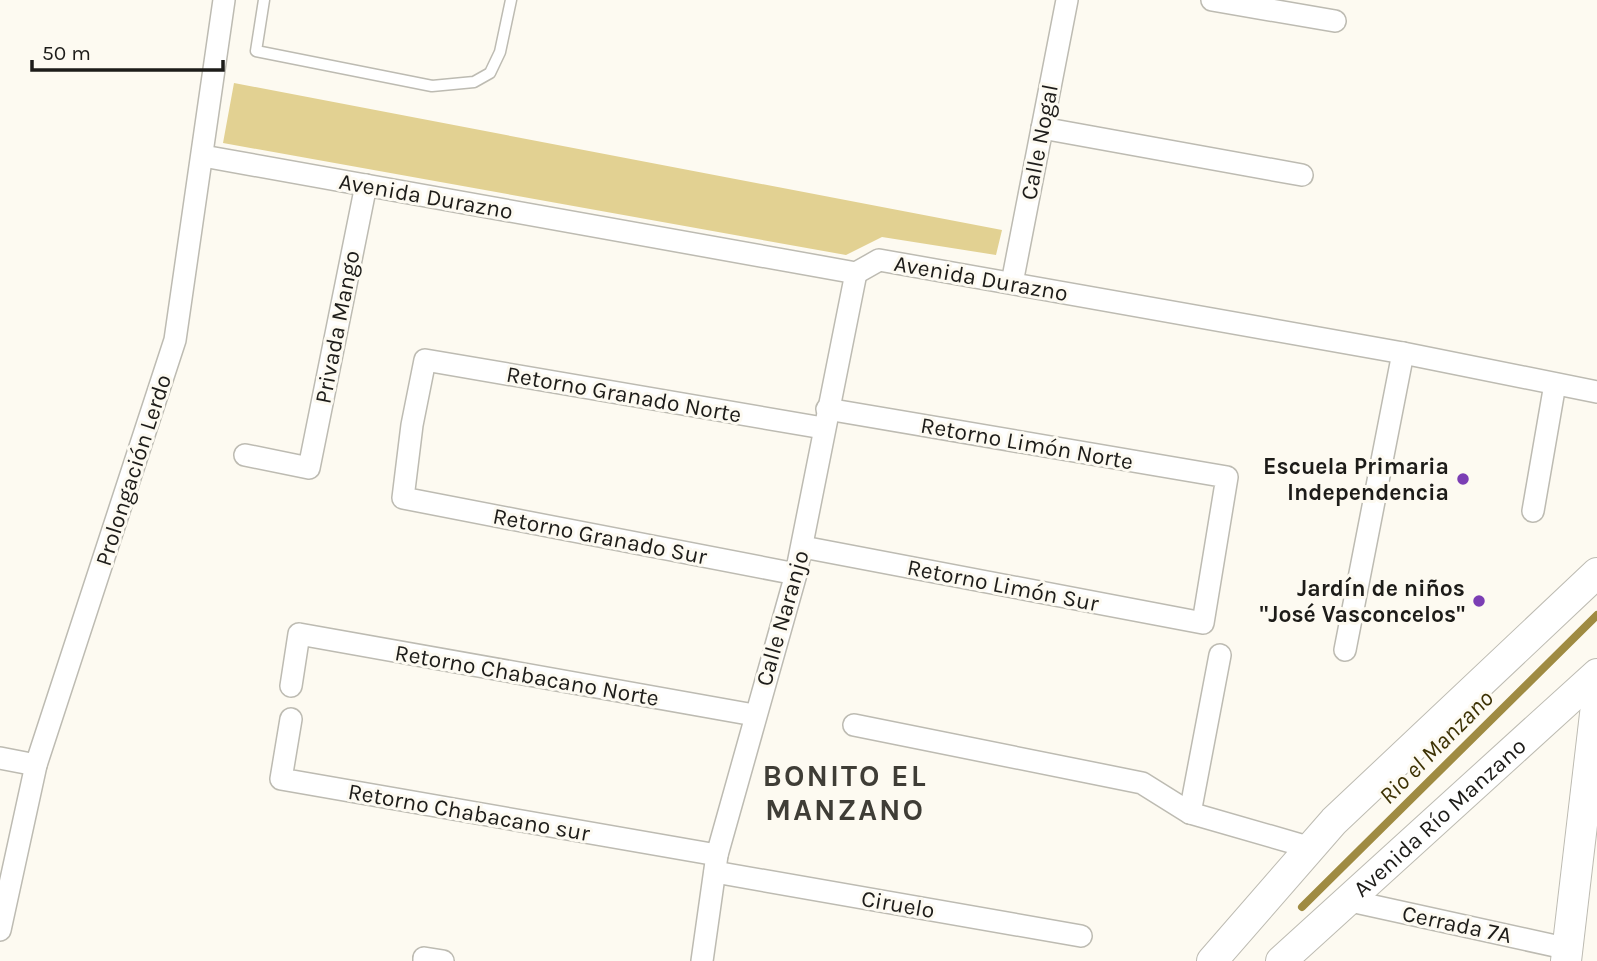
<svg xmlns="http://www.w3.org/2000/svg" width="1597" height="961" viewBox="0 0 1597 961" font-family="Karla,sans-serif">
  <rect width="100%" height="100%" fill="#fdfaf1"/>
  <path fill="#e2d192" d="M 234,83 L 1002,230 L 996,255 L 882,237 L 846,255 L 223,143 Z"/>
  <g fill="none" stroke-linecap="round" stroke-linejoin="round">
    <path stroke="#9f8b42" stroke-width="8" d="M 1302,907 L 1597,615"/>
    <defs>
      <path id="lane" d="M 264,0 L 256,51 L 432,86 L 474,82 L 490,73 L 500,52 L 511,0"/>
      <g id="street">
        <path d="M 1212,0 L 1335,21"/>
        <path d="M 1042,128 L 1302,175"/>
        <path d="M 203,156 L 856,273 L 879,260 L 1403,353 L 1597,392"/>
        <path d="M 1012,283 L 1067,0"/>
        <path d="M 245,455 L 309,468 L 366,185"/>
        <path d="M 1533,511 L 1555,384"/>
        <path d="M 803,547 L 1203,623 L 1227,477 L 827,409"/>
        <path d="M 796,574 L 403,498 L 412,425 L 425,360 L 823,428"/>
        <path d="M 1345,650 L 1403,353"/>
        <path d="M 291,686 L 299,634 L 754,715"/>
        <path d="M 291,719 L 281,779 L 717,855"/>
        <path d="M 854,725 L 1142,783 L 1190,813 L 1308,847"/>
        <path d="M 0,758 L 36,765"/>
        <path d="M 1190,813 L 1220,655"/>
        <path d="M 715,872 L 1081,936"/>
        <path d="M 1346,900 L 1569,949"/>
        <path d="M 0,930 L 36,765 L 175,340 L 224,0"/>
        <path d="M 424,961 L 424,958 L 443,961"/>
        <path d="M 702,961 L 717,855 L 796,574 L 856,273"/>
      </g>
      <g id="secondary">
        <path d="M 1212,961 L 1334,821 L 1597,573"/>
        <path id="s1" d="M 1281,961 L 1597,674"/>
        <path d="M 1566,961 L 1597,697"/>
      </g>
    </defs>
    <use href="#lane" stroke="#bdbbb2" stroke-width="13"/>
    <use href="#street" stroke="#bdbbb2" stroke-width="24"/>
    <use href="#secondary" stroke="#bdbbb2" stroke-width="32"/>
    <use href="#lane" stroke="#fff" stroke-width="10"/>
    <use href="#street" stroke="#fff" stroke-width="21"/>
    <use href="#secondary" stroke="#fff" stroke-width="30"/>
  </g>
  <g fill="#7b3eb4" stroke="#fdfaf1" stroke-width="2.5">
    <circle cx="1463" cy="479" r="7"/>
    <circle cx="1479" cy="601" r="7"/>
  </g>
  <g text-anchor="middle" stroke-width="6" stroke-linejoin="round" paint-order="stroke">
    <g font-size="23" fill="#1d1c19" stroke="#fdfaf1">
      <text transform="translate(1039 142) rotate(-79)" y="8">Calle Nogal</text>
      <text transform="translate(426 196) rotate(10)" y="8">Avenida Durazno</text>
      <text transform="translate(981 278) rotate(10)" y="8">Avenida Durazno</text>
      <text transform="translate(337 327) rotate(-79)" y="8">Privada Mango</text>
      <text transform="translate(624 394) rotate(10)" y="8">Retorno Granado Norte</text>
      <text transform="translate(1027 443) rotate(10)" y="8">Retorno Limón Norte</text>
      <text transform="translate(133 470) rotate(-72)" y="8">Prolongación Lerdo</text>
      <text transform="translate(600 536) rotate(11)" y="8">Retorno Granado Sur</text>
      <text transform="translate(1003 585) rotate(11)" y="8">Retorno Limón Sur</text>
      <text transform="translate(782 618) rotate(-74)" y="8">Calle Naranjo</text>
      <text transform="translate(527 675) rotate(10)" y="8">Retorno Chabacano Norte</text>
      <text transform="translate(469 812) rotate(10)" y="8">Retorno Chabacano sur</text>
      <text dy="8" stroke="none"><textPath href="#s1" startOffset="214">Avenida Río Manzano</textPath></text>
      <text transform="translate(898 904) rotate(10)" y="8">Ciruelo</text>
      <text transform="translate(1457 924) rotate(12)" y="8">Cerrada 7A</text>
    </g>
    <g font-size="23" font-weight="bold" fill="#1d1c19" stroke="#fdfaf1" text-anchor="end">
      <text x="1449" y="474">Escuela Primaria<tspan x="1449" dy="26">Independencia</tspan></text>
      <text x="1465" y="596">Jardín de niños<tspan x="1465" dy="26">"José Vasconcelos"</tspan></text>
    </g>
    <g font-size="24" font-style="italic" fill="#3d3204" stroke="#fdfaf1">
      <text transform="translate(1436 747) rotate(-45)" y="8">Rio el Manzano</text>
    </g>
    <g font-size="30" font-weight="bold" letter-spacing="2" fill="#3f3d36" stroke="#fdfaf1">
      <text x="845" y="786">BONITO EL<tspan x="845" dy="34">MANZANO</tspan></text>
    </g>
  </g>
  <path d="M32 60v10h191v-10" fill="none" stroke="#1d1c19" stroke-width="3.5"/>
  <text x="42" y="60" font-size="21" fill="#1d1c19" stroke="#fdfaf1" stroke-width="5" paint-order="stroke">50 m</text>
</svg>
